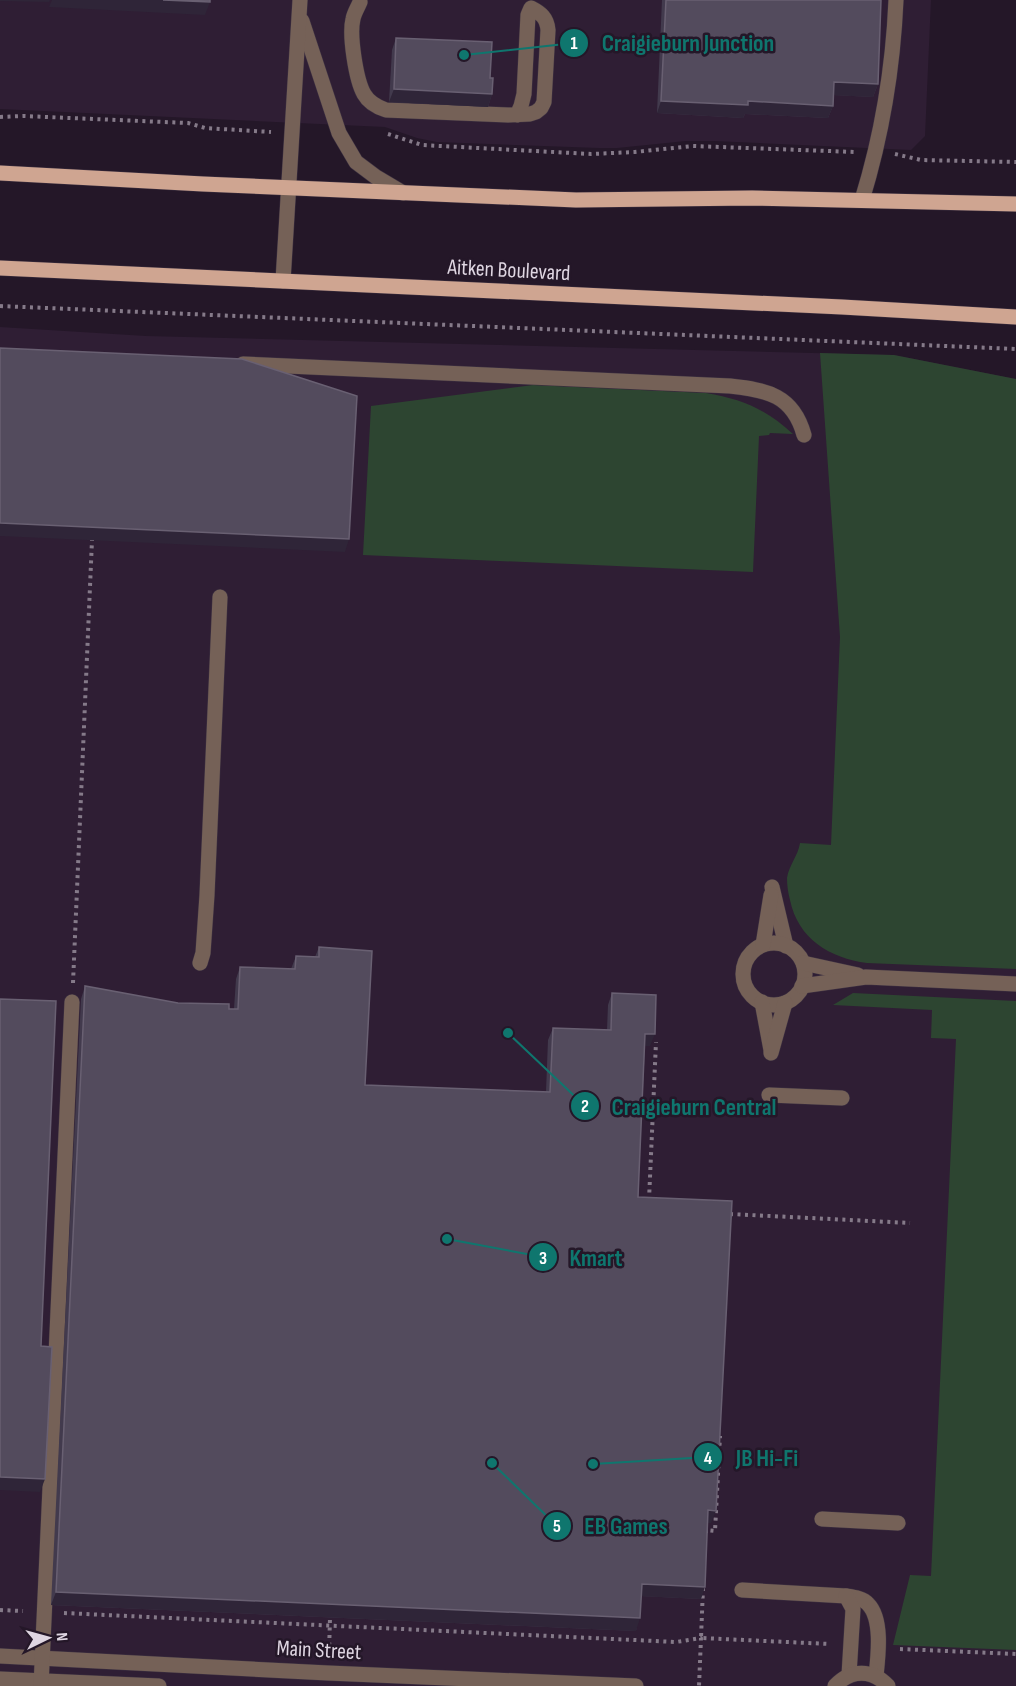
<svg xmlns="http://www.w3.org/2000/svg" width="1016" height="1686" viewBox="0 0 1016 1686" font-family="'Sofia Sans Condensed',sans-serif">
  <rect width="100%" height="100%" fill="#241728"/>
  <g fill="#2f1e34">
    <path d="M 0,0 L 931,0 L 925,136 L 911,150 L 714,141 L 686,141 L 617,148 L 599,148 L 437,142 L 417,138 L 385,127 L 0,109 Z"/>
    <path d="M 0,327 L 146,336 L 894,355 L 1016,379 L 1016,1686 L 0,1686 Z"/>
  </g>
  <g fill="#2d4531">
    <path d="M 820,353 L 894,355 L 1016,379 L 1016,969 L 867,963 C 830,958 798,939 790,900 C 788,893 787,885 787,878 C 789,865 798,856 800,843 L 831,845 L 840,637 Z"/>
    <path d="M 533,385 L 706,393 C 742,399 766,409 793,434 L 770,433 L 769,435 L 759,436 L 753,572 L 363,555 L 371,406 Z"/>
    <path d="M 853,993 L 1016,1001 L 1016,1650 L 893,1645 L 910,1575 L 931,1576 L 956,1039 L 931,1038 L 932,1010 L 833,1005 Z"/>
  </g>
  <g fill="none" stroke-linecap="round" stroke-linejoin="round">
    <defs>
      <g id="minor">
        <path d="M 360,2 C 358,7 354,13 353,19 C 349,35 356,80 364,94 C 369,103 377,107 386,110 L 508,115 L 530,114 L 536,112 L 541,108 L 544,102 L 548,30 C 547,18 541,13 531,8 L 528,15 L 524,94 L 521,106 L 517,115"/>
        <path d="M 302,21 L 339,133 L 356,162 L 376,177 L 403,193"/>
        <path d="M 862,200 C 882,135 893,69 896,0"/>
        <path d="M 283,281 L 300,0"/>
        <path d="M 243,364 L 730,386 C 767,390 793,395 804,435"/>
        <path d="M 772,887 L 786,946"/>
        <circle cx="774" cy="974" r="31"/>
        <path d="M 763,945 L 771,895"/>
        <path d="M 200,963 L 203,953 L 207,895 L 220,597"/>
        <path d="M 803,963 L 858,975"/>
        <path d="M 802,986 L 866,977 L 1016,984"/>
        <path d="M 762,1002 L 771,1050"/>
        <path d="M 771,1053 L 785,1003"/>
        <path d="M 769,1095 L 842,1098"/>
        <path d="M 822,1519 L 898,1523"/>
        <path d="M 742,1590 L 846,1596 C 853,1597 863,1598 868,1604 C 883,1619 878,1657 876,1676"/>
        <path d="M 846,1596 L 853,1609 L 849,1675"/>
        <path d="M 0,1656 L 328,1673 L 636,1686"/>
        <path d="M 0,1679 L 159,1686"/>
        <path d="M 41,1686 L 72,1002"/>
        <path d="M 835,1686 C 851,1669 872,1669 888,1686"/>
      </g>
      <g id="major">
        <path d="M 0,173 L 203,184 L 576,200 L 752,198 L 1016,204"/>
        <path d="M 0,268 L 842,307 L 1016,317"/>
      </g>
    </defs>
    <use href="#minor" stroke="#3e3242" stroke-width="16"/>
    <use href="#major" stroke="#3e3242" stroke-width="16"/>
    <g stroke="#857a89" stroke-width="4" stroke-dasharray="3 4.5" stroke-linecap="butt">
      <path d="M 0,117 L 23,116 L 188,123 L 205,128 L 271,132"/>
      <path d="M 388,134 L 422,145 L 591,154 L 635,152 L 693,146 L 855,152"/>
      <path d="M 895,154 L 921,160 L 1016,162"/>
      <path d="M 0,306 L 1016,349"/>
      <path d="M 73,983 L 92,540"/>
      <path d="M 649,1200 L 656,1042"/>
      <path d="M 730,1214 L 910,1223"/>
      <path d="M 706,1533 L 706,1530 L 715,1531 L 720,1436"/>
      <path d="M 703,1588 L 701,1638 L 830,1644"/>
      <path d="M 0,1610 L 23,1611"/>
      <path d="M 64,1613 L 676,1642 L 701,1638 L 699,1686"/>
      <path d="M 900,1649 L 1016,1654"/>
      <path d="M 329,1653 L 330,1618"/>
    </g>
    <use href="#minor" stroke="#756157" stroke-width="15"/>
    <use href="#major" stroke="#cfa591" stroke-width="15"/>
  </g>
  <g fill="#423a4d">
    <path d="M 662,0 L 881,0 L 878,84 L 873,97 L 834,95 L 833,106 L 828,118 L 745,114 L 743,118 L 657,113 Z"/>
    <path d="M 396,38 L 490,78 L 492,94 L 488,107 L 389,102 L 392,50 Z"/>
    <path d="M 319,947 L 365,1085 L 546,1092 L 548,1040 L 553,1028 L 607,1030 L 608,1005 L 612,993 L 650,1046 L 645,1046 L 638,1197 L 711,1523 L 707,1523 L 701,1599 L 641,1596 L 636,1631 L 51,1605 L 81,999 L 85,986 L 178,1003 L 234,1009 L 236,979 L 240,967 L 291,969 L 296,956 L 315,957 Z"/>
  </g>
  <g fill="#2f2538">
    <path d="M 0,0 L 50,0 L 49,2 L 0,1 Z"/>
    <path d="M 52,0 L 163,0 L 210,2 L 205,15 L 49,7 Z"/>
    <path d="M 834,82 L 878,84 L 873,97 L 830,95 Z"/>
    <path d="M 394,89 L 492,94 L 488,107 L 389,102 Z"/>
    <path d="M 661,101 L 748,101 L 833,106 L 828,118 L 745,114 L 743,118 L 657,113 Z"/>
    <path d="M 0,523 L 349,539 L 345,552 L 0,536 Z"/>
    <path d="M 645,1034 L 655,1034 L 650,1046 L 641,1046 Z"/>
    <path d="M 0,1477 L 45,1479 L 40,1492 L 0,1490 Z"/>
    <path d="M 708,1510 L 716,1511 L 711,1523 L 703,1523 Z"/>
    <path d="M 642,1584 L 705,1587 L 701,1599 L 637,1596 Z"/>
    <path d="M 56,1592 L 640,1618 L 636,1631 L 51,1605 Z"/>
  </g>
  <g fill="#534b5d" stroke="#696072" stroke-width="1.5">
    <path d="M 163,0 L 210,0 L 210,2 Z"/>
    <path d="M 666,0 L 881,0 L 878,84 L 834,82 L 833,106 L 748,101 L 748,105 L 661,101 Z"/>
    <path d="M 396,38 L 492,42 L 490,78 L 493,78 L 492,94 L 394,89 Z"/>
    <path d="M 0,348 L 242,359 L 357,396 L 349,539 L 0,523 Z"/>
    <path d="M 319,947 L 372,951 L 365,1085 L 550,1092 L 553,1028 L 611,1030 L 612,993 L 656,995 L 655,1034 L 645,1034 L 638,1197 L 732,1201 L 716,1511 L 708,1510 L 705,1587 L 642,1584 L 640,1618 L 56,1592 L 85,986 L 178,1003 L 229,1004 L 229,1009 L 238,1009 L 240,967 L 295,969 L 296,956 L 319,957 Z"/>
    <path d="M 0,999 L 56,1001 L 41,1346 L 52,1347 L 45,1479 L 0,1477 Z"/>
  </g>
  <g text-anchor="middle" stroke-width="5" stroke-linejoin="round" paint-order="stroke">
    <g font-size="22" fill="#dfd6e2" stroke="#241728">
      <text transform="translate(509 269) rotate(3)" y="8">Aitken Boulevard</text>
      <text transform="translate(319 1649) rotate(3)" y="8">Main Street</text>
    </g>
  </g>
  <path fill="none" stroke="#0f766e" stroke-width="2" d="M464 55L574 43M508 1033L585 1106M447 1239L543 1257M593 1464L708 1457M492 1463L557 1526"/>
  <g fill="#0f766e" stroke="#241728" stroke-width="2">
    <circle cx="464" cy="55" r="6"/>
    <circle cx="508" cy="1033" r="6"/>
    <circle cx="447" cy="1239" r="6"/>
    <circle cx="593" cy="1464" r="6"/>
    <circle cx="492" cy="1463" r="6"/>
    <circle cx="574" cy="43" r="15"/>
    <circle cx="585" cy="1106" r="15"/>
    <circle cx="543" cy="1257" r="15"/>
    <circle cx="708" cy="1457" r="15"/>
    <circle cx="557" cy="1526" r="15"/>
  </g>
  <g font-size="18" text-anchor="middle" font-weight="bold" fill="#fff">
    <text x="574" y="49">1</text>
    <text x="585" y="1112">2</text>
    <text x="543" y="1264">3</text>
    <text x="708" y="1464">4</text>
    <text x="557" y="1532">5</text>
  </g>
  <g font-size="24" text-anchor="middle" font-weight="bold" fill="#0f766e" stroke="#241728" stroke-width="5" stroke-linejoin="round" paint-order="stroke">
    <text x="688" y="51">Craigieburn Junction</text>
    <text x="694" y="1115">Craigieburn Central</text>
    <text x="596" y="1266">Kmart</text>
    <text x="767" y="1466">JB Hi-Fi</text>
    <text x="626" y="1534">EB Games</text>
  </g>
  <g transform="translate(48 1638) rotate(85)" stroke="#241728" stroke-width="4.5" paint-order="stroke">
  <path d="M0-4.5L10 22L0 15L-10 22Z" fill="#dfd6e2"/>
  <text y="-9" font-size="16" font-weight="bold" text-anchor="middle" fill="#dfd6e2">N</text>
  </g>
</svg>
